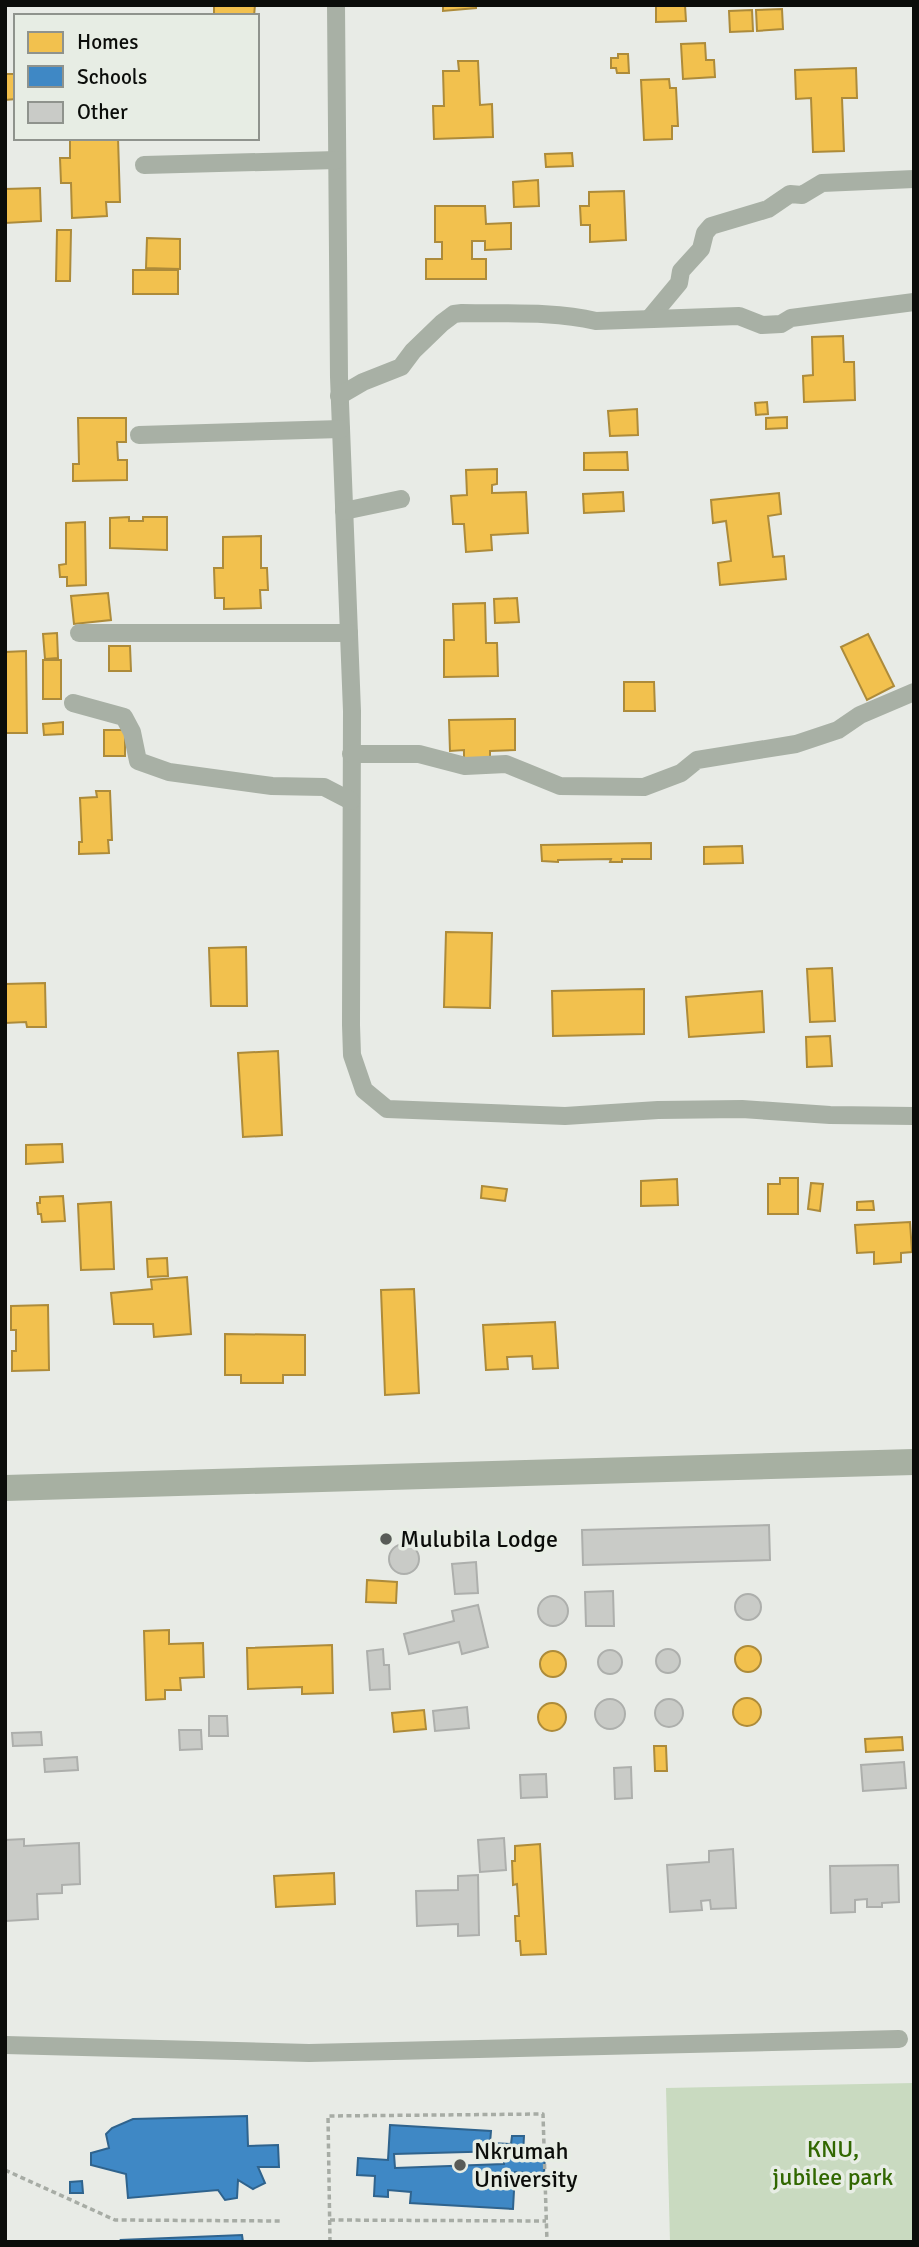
<svg xmlns="http://www.w3.org/2000/svg" width="919" height="2247" viewBox="0 0 919 2247" font-family="Signika,sans-serif">
  <rect width="100%" height="100%" fill="#e8ebe6"/>
  <path fill="#c9dac0" d="M 914,2083 L 914,2242 L 670,2242 L 666,2088 Z"/>
  <g fill="#f2c14e" stroke="#ad8b3a" stroke-width="2">
    <path d="M 214,5 L 255,5 L 254,16 L 214,16 Z"/>
    <path d="M 443,5 L 476,5 L 476,8 L 443,11 Z"/>
    <path d="M 656,5 L 685,5 L 686,21 L 656,22 Z"/>
    <path d="M 782,9 L 783,29 L 757,31 L 756,10 Z"/>
    <path d="M 752,10 L 753,31 L 730,32 L 729,11 Z"/>
    <path d="M 705,43 L 706,60 L 714,60 L 715,77 L 683,79 L 681,44 Z"/>
    <path d="M 618,54 L 628,54 L 629,73 L 617,73 L 616,68 L 611,68 L 611,58 L 618,58 Z"/>
    <path d="M 458,61 L 478,61 L 480,105 L 492,104 L 493,137 L 434,139 L 433,106 L 444,106 L 443,71 L 459,71 Z"/>
    <path d="M 856,68 L 857,98 L 842,98 L 844,151 L 813,152 L 811,98 L 796,99 L 795,70 Z"/>
    <path d="M 5,74 L 16,74 L 16,99 L 5,100 Z"/>
    <path d="M 669,79 L 670,88 L 676,88 L 678,126 L 672,126 L 672,139 L 644,140 L 641,80 Z"/>
    <path d="M 70,138 L 118,138 L 120,202 L 106,202 L 107,216 L 72,218 L 71,183 L 61,183 L 60,158 L 70,158 Z"/>
    <path d="M 572,153 L 573,166 L 546,167 L 545,154 Z"/>
    <path d="M 538,180 L 539,206 L 514,207 L 513,182 Z"/>
    <path d="M 40,188 L 41,221 L 5,223 L 5,189 Z"/>
    <path d="M 624,191 L 626,240 L 590,242 L 590,225 L 581,225 L 580,206 L 589,206 L 589,192 Z"/>
    <path d="M 435,206 L 485,206 L 486,224 L 511,223 L 511,249 L 485,250 L 485,241 L 472,241 L 472,259 L 486,259 L 486,279 L 426,279 L 426,259 L 442,259 L 442,242 L 435,242 Z"/>
    <path d="M 57,230 L 71,230 L 70,281 L 56,281 Z"/>
    <path d="M 147,238 L 180,239 L 180,269 L 146,268 Z"/>
    <rect x="133" y="270" width="45" height="24"/>
    <path d="M 843,336 L 844,362 L 854,362 L 855,400 L 804,402 L 803,376 L 813,375 L 812,337 Z"/>
    <path d="M 767,402 L 768,414 L 756,415 L 755,403 Z"/>
    <path d="M 637,409 L 638,435 L 610,436 L 608,411 Z"/>
    <path d="M 787,417 L 787,428 L 766,429 L 766,418 Z"/>
    <path d="M 78,418 L 126,418 L 126,442 L 117,442 L 118,460 L 127,460 L 127,480 L 73,481 L 73,464 L 79,464 Z"/>
    <path d="M 627,452 L 628,470 L 584,470 L 584,453 Z"/>
    <path d="M 497,469 L 497,484 L 492,485 L 492,493 L 526,492 L 528,533 L 491,535 L 492,550 L 466,552 L 464,524 L 453,524 L 451,496 L 467,495 L 466,470 Z"/>
    <path d="M 623,492 L 624,511 L 584,513 L 583,494 Z"/>
    <path d="M 779,493 L 781,514 L 768,516 L 773,557 L 784,556 L 786,579 L 720,585 L 718,563 L 731,561 L 726,521 L 713,523 L 711,500 Z"/>
    <path d="M 129,517 L 129,521 L 143,521 L 143,517 L 167,517 L 167,550 L 110,548 L 110,518 Z"/>
    <path d="M 85,522 L 86,585 L 67,586 L 67,577 L 60,577 L 59,565 L 66,564 L 66,523 Z"/>
    <path d="M 261,536 L 261,568 L 267,568 L 268,590 L 260,590 L 261,608 L 224,609 L 224,598 L 215,598 L 214,568 L 223,568 L 223,537 Z"/>
    <path d="M 108,593 L 111,620 L 74,624 L 71,596 Z"/>
    <path d="M 517,598 L 519,622 L 495,623 L 494,599 Z"/>
    <path d="M 485,603 L 486,643 L 497,643 L 498,676 L 444,677 L 444,640 L 454,640 L 453,604 Z"/>
    <path d="M 57,633 L 58,658 L 45,659 L 43,634 Z"/>
    <path d="M 868,634 L 894,686 L 867,700 L 841,647 Z"/>
    <path d="M 109,646 L 130,646 L 131,671 L 109,671 Z"/>
    <path d="M 26,651 L 27,733 L 5,733 L 5,652 Z"/>
    <rect x="43" y="660" width="18" height="39"/>
    <path d="M 624,682 L 654,682 L 655,711 L 624,711 Z"/>
    <path d="M 515,719 L 515,750 L 490,751 L 490,758 L 464,758 L 464,750 L 450,751 L 449,720 Z"/>
    <path d="M 63,722 L 63,734 L 44,735 L 43,724 Z"/>
    <rect x="104" y="730" width="21" height="26"/>
    <path d="M 96,791 L 110,791 L 112,840 L 108,840 L 109,853 L 79,854 L 79,842 L 82,842 L 80,798 L 97,797 Z"/>
    <path d="M 651,843 L 651,859 L 622,859 L 622,862 L 610,862 L 611,859 L 558,860 L 558,862 L 542,861 L 541,845 Z"/>
    <path d="M 742,846 L 743,863 L 704,864 L 704,847 Z"/>
    <path d="M 446,932 L 492,933 L 490,1008 L 444,1007 Z"/>
    <path d="M 246,947 L 247,1006 L 211,1006 L 209,948 Z"/>
    <path d="M 832,968 L 835,1021 L 810,1022 L 807,969 Z"/>
    <path d="M 45,983 L 46,1027 L 27,1027 L 26,1022 L 5,1023 L 5,984 Z"/>
    <path d="M 644,989 L 644,1034 L 553,1036 L 552,991 Z"/>
    <path d="M 762,991 L 764,1032 L 689,1037 L 686,997 Z"/>
    <path d="M 830,1036 L 832,1066 L 807,1067 L 806,1037 Z"/>
    <path d="M 278,1051 L 282,1135 L 243,1137 L 238,1053 Z"/>
    <path d="M 62,1144 L 63,1162 L 26,1164 L 26,1145 Z"/>
    <path d="M 780,1178 L 798,1178 L 798,1214 L 768,1214 L 768,1184 L 780,1184 Z"/>
    <path d="M 677,1179 L 678,1205 L 641,1206 L 641,1181 Z"/>
    <path d="M 811,1183 L 823,1184 L 820,1211 L 808,1209 Z"/>
    <path d="M 482,1186 L 507,1189 L 505,1201 L 481,1198 Z"/>
    <path d="M 63,1196 L 65,1221 L 42,1222 L 41,1214 L 38,1214 L 37,1203 L 40,1203 L 40,1197 Z"/>
    <path d="M 873,1201 L 874,1210 L 857,1210 L 857,1202 Z"/>
    <path d="M 111,1202 L 114,1269 L 81,1270 L 78,1204 Z"/>
    <path d="M 910,1222 L 912,1252 L 901,1253 L 901,1262 L 874,1264 L 874,1252 L 857,1253 L 855,1225 Z"/>
    <path d="M 167,1258 L 168,1276 L 148,1277 L 147,1259 Z"/>
    <path d="M 187,1277 L 191,1334 L 154,1337 L 153,1324 L 114,1324 L 111,1293 L 152,1289 L 151,1280 Z"/>
    <path d="M 414,1289 L 419,1393 L 385,1395 L 381,1290 Z"/>
    <path d="M 48,1305 L 49,1370 L 12,1371 L 12,1351 L 16,1351 L 16,1330 L 11,1330 L 11,1306 Z"/>
    <path d="M 555,1322 L 558,1368 L 533,1369 L 532,1356 L 507,1357 L 508,1369 L 486,1370 L 483,1325 Z"/>
    <path d="M 225,1334 L 305,1335 L 305,1375 L 283,1375 L 283,1383 L 241,1383 L 241,1375 L 225,1375 Z"/>
    <path d="M 367,1580 L 397,1582 L 396,1603 L 366,1602 Z"/>
    <path d="M 169,1630 L 169,1644 L 203,1643 L 204,1677 L 180,1678 L 181,1690 L 165,1690 L 165,1699 L 146,1700 L 144,1631 Z"/>
    <path d="M 332,1645 L 333,1693 L 302,1694 L 302,1687 L 248,1689 L 247,1648 Z"/>
    <circle cx="748" cy="1659" r="13"/>
    <circle cx="553" cy="1664" r="13"/>
    <circle cx="747" cy="1712" r="14"/>
    <circle cx="552" cy="1717" r="14"/>
    <path d="M 424,1710 L 426,1729 L 394,1732 L 392,1713 Z"/>
    <path d="M 902,1737 L 903,1750 L 866,1752 L 865,1739 Z"/>
    <path d="M 654,1746 L 666,1746 L 667,1771 L 655,1771 Z"/>
    <path d="M 540,1844 L 546,1954 L 521,1955 L 520,1941 L 516,1941 L 515,1916 L 519,1916 L 517,1884 L 513,1885 L 512,1861 L 515,1861 L 515,1846 Z"/>
    <path d="M 334,1873 L 335,1904 L 276,1907 L 274,1876 Z"/>
  </g>
  <g fill="#3f88c5" stroke="#2f638d" stroke-width="2" fill-rule="evenodd">
    <path d="M 247,2116 L 248,2146 L 278,2145 L 279,2167 L 258,2167 L 265,2183 L 253,2189 L 238,2180 L 237,2198 L 225,2200 L 218,2190 L 128,2198 L 126,2174 L 91,2165 L 91,2153 L 109,2148 L 106,2134 L 112,2128 L 133,2119 Z"/>
    <path d="M 390,2125 L 491,2131 L 490,2143 L 511,2144 L 512,2136 L 524,2136 L 523,2154 L 545,2155 L 544,2174 L 515,2172 L 513,2209 L 410,2203 L 411,2192 L 388,2190 L 388,2197 L 374,2196 L 375,2176 L 357,2175 L 358,2158 L 388,2160 ZM 504,2151 L 504,2164 L 395,2168 L 394,2154 Z"/>
    <path d="M 82,2181 L 83,2193 L 70,2193 L 70,2182 Z"/>
    <path d="M 242,2235 L 243,2242 L 122,2242 L 121,2240 Z"/>
  </g>
  <g fill="#c9cbc7" stroke="#adafac" stroke-width="2">
    <path d="M 769,1525 L 770,1560 L 583,1565 L 582,1530 Z"/>
    <circle cx="404" cy="1559" r="15"/>
    <path d="M 476,1562 L 478,1593 L 455,1594 L 452,1564 Z"/>
    <path d="M 613,1591 L 614,1626 L 586,1626 L 585,1592 Z"/>
    <circle cx="748" cy="1607" r="13"/>
    <circle cx="553" cy="1611" r="15"/>
    <path d="M 478,1605 L 488,1647 L 462,1654 L 459,1642 L 409,1654 L 404,1634 L 454,1621 L 452,1611 Z"/>
    <circle cx="668" cy="1661" r="12"/>
    <path d="M 383,1649 L 384,1665 L 389,1665 L 390,1689 L 370,1690 L 367,1651 Z"/>
    <circle cx="610" cy="1662" r="12"/>
    <circle cx="610" cy="1714" r="15"/>
    <circle cx="669" cy="1713" r="14"/>
    <path d="M 467,1707 L 469,1728 L 435,1731 L 433,1711 Z"/>
    <path d="M 209,1716 L 227,1716 L 228,1736 L 209,1736 Z"/>
    <path d="M 179,1730 L 201,1730 L 202,1749 L 180,1750 Z"/>
    <path d="M 41,1732 L 42,1745 L 13,1746 L 12,1733 Z"/>
    <path d="M 77,1757 L 78,1770 L 45,1772 L 44,1759 Z"/>
    <path d="M 904,1762 L 906,1788 L 863,1791 L 861,1765 Z"/>
    <path d="M 631,1767 L 632,1798 L 615,1799 L 614,1768 Z"/>
    <path d="M 546,1774 L 547,1797 L 521,1798 L 520,1775 Z"/>
    <path d="M 504,1838 L 506,1870 L 480,1872 L 478,1840 Z"/>
    <path d="M 24,1839 L 24,1846 L 79,1843 L 80,1884 L 62,1885 L 62,1893 L 37,1894 L 38,1919 L 6,1921 L 5,1840 Z"/>
    <path d="M 733,1849 L 736,1908 L 711,1909 L 710,1900 L 701,1901 L 702,1910 L 670,1912 L 667,1865 L 709,1862 L 709,1851 Z"/>
    <path d="M 898,1865 L 899,1902 L 882,1903 L 882,1907 L 867,1907 L 867,1899 L 855,1900 L 855,1912 L 831,1913 L 830,1866 Z"/>
    <path d="M 478,1875 L 479,1935 L 458,1936 L 458,1924 L 417,1926 L 416,1891 L 458,1890 L 458,1876 Z"/>
  </g>
  <g fill="none" stroke-linecap="round" stroke-linejoin="round">
    <g stroke="#a7aca5" stroke-width="3.5" stroke-dasharray="5 3.5" stroke-linecap="butt">
      <path d="M 5,2170 L 115,2220 L 280,2221"/>
      <path d="M 330,2220 L 546,2221"/>
      <path d="M 330,2242 L 328,2116 L 543,2114 L 547,2242"/>
    </g>
    <g stroke="#a8b0a5" stroke-width="18">
      <path d="M 336,5 L 339,377 L 352,711 L 351,1025 L 352,1055 L 364,1090 L 387,1109 L 565,1116 L 658,1110 L 742,1109 L 830,1115 L 914,1116"/>
      <path d="M 144,165 L 337,160"/>
      <path d="M 649,319 L 679,283 L 681,271 L 701,249 L 705,233 L 711,226 L 768,209 L 790,194 L 802,195 L 822,183 L 914,179"/>
      <path d="M 339,396 L 363,382 L 401,367 L 413,351 L 442,323 L 454,314 L 462,313 C 506,314 553,311 596,321 L 739,316 L 762,325 L 781,324 L 791,318 L 914,302"/>
      <path d="M 139,435 L 341,429"/>
      <path d="M 344,511 L 401,499"/>
      <path d="M 79,633 L 349,633"/>
      <path d="M 73,703 L 124,717 L 132,732 L 138,761 L 169,772 L 272,786 L 324,787 L 351,801"/>
      <path d="M 351,754 L 419,754 L 465,766 L 506,764 L 560,786 L 644,787 L 681,773 L 697,760 L 796,744 L 838,730 L 860,715 L 914,692"/>
      <path d="M 5,2045 L 309,2053 L 899,2039"/>
    </g>
    <path stroke="#a7b0a2" stroke-width="26" d="M 5,1488 L 914,1462"/>
  </g>
  <g fill="#585b57" stroke="#e7ede4" stroke-width="2.5">
    <circle cx="386" cy="1539" r="7"/>
    <circle cx="460" cy="2165" r="7"/>
  </g>
  <g text-anchor="middle" stroke-width="7" stroke-linejoin="round" paint-order="stroke">
    <g font-size="24" fill="#0b0d0a" stroke="#e7ede4" text-anchor="start">
      <text x="400" y="1547">Mulubila Lodge</text>
      <text x="474" y="2159">Nkrumah<tspan x="474" dy="28">University</tspan></text>
    </g>
    <g font-size="24" fill="#316700" stroke="#e7ede4">
      <text x="833" y="2157">KNU,<tspan x="833" dy="28">jubilee park</tspan></text>
    </g>
  </g>
  <rect width="919" height="2247" fill="none" stroke="#0b0d0a" stroke-width="14"/>
  <rect x="14" y="14" width="245" height="126" fill="#e7ede4" stroke="#8f938d" stroke-width="2"/>
  <rect x="28" y="32" width="35" height="21" fill="#f2c14e" stroke="#8f938d" stroke-width="2"/>
  <text x="77" y="49" font-size="21" fill="#0b0d0a">Homes</text>
  <rect x="28" y="66" width="35" height="21" fill="#3f88c5" stroke="#8f938d" stroke-width="2"/>
  <text x="77" y="84" font-size="21" fill="#0b0d0a">Schools</text>
  <rect x="28" y="102" width="35" height="21" fill="#c9cbc7" stroke="#8f938d" stroke-width="2"/>
  <text x="77" y="119" font-size="21" fill="#0b0d0a">Other</text>
</svg>
